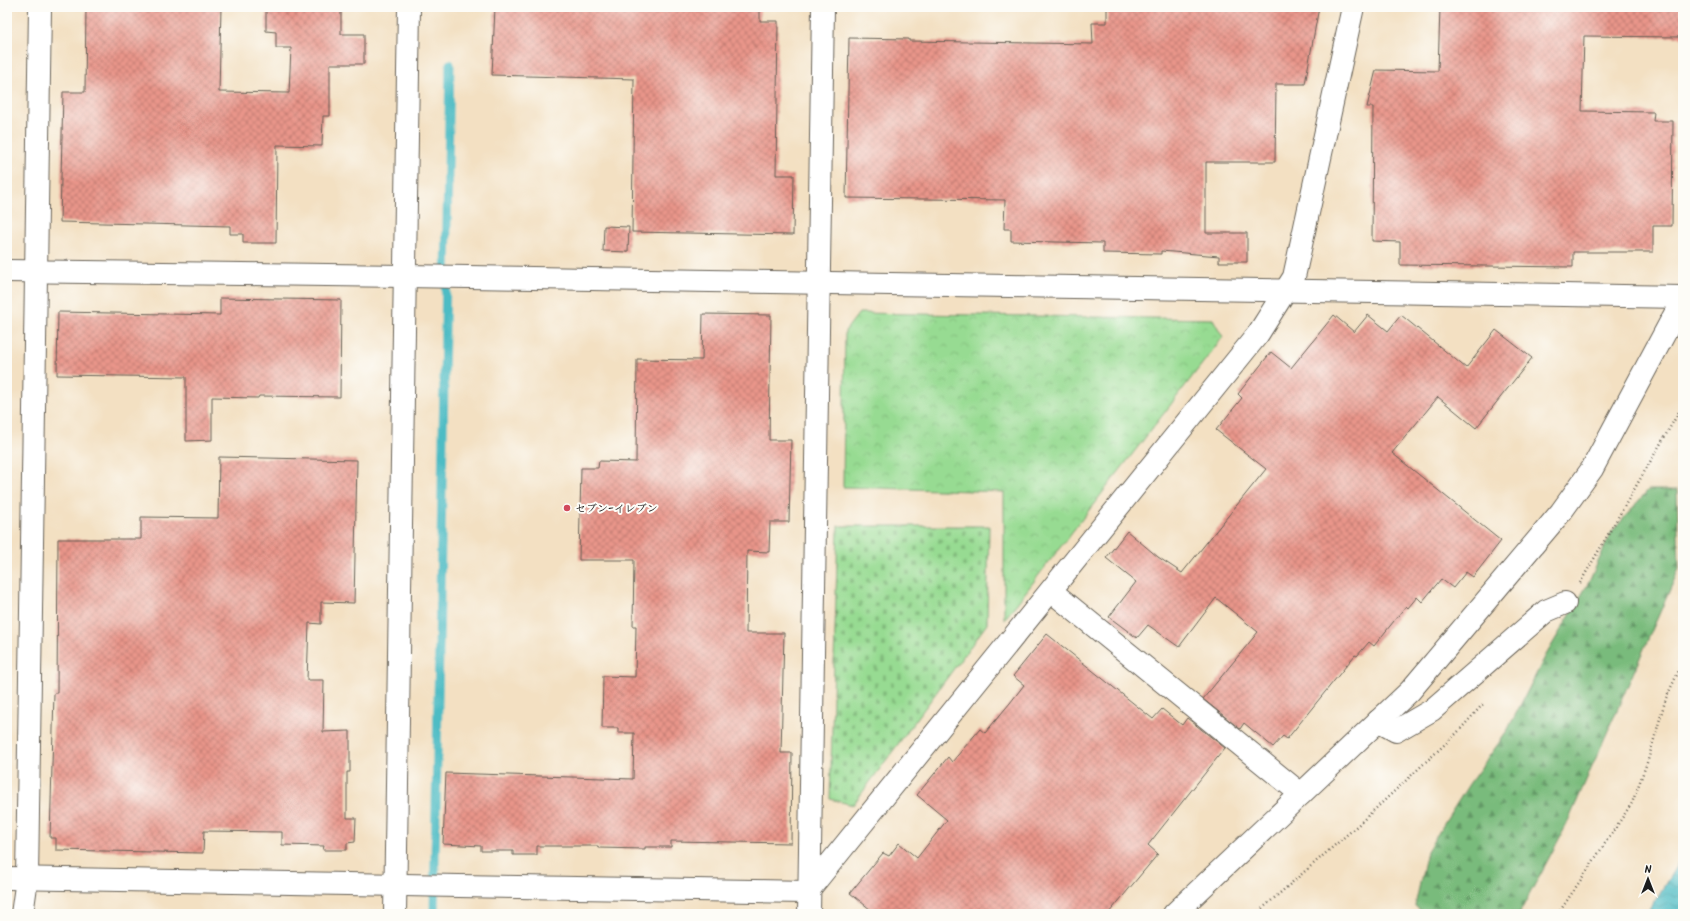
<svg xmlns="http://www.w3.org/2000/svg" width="1690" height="921" viewBox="0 0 1690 921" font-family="Kalam,'Klee One',sans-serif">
  <defs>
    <pattern id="forest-firs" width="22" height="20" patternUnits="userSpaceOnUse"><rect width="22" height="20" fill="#79bb7c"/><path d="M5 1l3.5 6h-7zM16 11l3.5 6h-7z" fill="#629765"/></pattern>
    <pattern id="cemetery-stones" width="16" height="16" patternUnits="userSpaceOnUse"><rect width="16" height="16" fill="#97db92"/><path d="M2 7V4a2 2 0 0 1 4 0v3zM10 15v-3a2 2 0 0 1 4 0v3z" fill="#82bb7d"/></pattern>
    <pattern id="park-crowns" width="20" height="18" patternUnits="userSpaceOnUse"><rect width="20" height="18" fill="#97db92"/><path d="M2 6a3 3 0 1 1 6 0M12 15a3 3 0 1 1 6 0" fill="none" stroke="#82bb7d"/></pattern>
    <pattern id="water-waves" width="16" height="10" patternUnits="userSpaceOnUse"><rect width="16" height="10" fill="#4ebcc4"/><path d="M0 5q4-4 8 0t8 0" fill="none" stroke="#40989e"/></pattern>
    <pattern id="building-cross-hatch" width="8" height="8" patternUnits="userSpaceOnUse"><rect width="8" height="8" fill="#e9958a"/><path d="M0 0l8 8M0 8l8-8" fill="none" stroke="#bc7970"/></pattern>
  </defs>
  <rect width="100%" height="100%" fill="#fdfcf7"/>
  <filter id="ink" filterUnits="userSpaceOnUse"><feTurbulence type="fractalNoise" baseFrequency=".025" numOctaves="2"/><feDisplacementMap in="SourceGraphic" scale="8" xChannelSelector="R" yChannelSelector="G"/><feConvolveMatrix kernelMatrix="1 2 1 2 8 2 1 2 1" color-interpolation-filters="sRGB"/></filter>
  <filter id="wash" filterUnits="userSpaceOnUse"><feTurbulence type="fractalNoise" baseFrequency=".012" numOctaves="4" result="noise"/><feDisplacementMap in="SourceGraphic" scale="16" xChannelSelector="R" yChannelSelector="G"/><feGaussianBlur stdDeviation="0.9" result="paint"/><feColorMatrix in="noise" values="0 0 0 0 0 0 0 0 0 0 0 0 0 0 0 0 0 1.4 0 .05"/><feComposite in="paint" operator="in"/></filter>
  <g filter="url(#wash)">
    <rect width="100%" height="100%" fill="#f3e0c2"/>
    <path fill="url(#forest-firs)" stroke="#4a6c4c" d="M 1648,490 L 1677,490 L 1679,569 L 1566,826 L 1519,914 L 1425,914 L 1415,906 L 1427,851 L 1469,784 L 1506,733 L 1546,655 L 1589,582 L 1611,533 Z"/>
    <path fill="url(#cemetery-stones)" stroke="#5a7c57" d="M 838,526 L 989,526 L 987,624 L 853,805 L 830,799 Z"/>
    <path fill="url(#park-crowns)" stroke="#5a7c57" d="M 859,313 L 1213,319 L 1223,337 L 1004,620 L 1004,492 L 843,487 L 845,331 Z"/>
    <path fill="url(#water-waves)" stroke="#356c70" d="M 1683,855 L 1683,914 L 1647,914 Z"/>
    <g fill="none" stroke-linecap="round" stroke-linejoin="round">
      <path stroke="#4ebcc4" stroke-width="9" d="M 434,914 L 450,64"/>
    </g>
    <g id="blocks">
      <g fill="url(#building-cross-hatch)">
        <path d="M 86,7 L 221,7 L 219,92 L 289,93 L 291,48 L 276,48 L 276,32 L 266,31 L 266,7 L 341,7 L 341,34 L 364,34 L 364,64 L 330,64 L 330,116 L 323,116 L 322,146 L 277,145 L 276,243 L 243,243 L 243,234 L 230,234 L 230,226 L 60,222 L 63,92 L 85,92 Z"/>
        <path d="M 495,7 L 760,7 L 760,21 L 778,21 L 776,175 L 794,175 L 793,235 L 632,232 L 634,79 L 492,75 Z"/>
        <path d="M 1107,7 L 1319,7 L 1305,84 L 1276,84 L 1275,162 L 1206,162 L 1206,233 L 1247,233 L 1247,262 L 1219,262 L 1219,256 L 1161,251 L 1161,254 L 1103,253 L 1103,243 L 1011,241 L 1011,229 L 1004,229 L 1005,200 L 846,198 L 849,38 L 909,39 L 909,41 L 1093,44 L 1092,23 L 1107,23 Z"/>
        <path d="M 1440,7 L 1683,7 L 1683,37 L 1584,36 L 1582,111 L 1654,112 L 1653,121 L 1673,121 L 1672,226 L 1653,226 L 1653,252 L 1573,252 L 1573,267 L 1400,265 L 1400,242 L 1372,241 L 1373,107 L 1367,107 L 1376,70 L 1438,71 Z"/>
        <path d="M 604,226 L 629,227 L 628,252 L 603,251 Z"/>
        <path d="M 220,298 L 341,300 L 340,397 L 259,396 L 258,398 L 212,397 L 212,440 L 186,441 L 186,377 L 57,375 L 58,312 L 220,315 Z"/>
        <path d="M 703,314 L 771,315 L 769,440 L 791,440 L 789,522 L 770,522 L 769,552 L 747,551 L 746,633 L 784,633 L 781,753 L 792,753 L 791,843 L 671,841 L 671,847 L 645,847 L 645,849 L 598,848 L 598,846 L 537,846 L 537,855 L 513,855 L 513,851 L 481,851 L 481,846 L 443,844 L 446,773 L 633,779 L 634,733 L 618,733 L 618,728 L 602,728 L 603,676 L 635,677 L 636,626 L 633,626 L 634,560 L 579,560 L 581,468 L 598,468 L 599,461 L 636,462 L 637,359 L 702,360 Z"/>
        <path d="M 1334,315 L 1354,332 L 1368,315 L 1388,331 L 1401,315 L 1466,368 L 1496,330 L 1532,358 L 1476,428 L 1438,397 L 1392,453 L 1501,541 L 1473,577 L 1466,572 L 1453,588 L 1441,579 L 1422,602 L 1417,597 L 1408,608 L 1406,606 L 1374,646 L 1369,642 L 1357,656 L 1355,655 L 1287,739 L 1283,736 L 1273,747 L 1244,723 L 1240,729 L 1203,699 L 1258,632 L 1216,598 L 1179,647 L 1148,625 L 1137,638 L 1109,617 L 1136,582 L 1106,558 L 1127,531 L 1158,557 L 1182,573 L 1266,469 L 1216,430 L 1242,398 L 1238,394 L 1271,352 L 1291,368 Z"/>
        <path d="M 219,457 L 357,460 L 354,603 L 321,602 L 321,624 L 309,623 L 307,680 L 324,680 L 323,732 L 350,731 L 350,772 L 347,772 L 347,818 L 356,818 L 355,842 L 347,843 L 347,850 L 323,850 L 324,846 L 282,845 L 282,832 L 204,831 L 203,853 L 56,850 L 56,838 L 50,838 L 54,693 L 57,693 L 58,539 L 141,539 L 141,517 L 218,518 Z"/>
        <path d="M 1047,634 L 1153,719 L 1162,709 L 1182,725 L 1187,718 L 1225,748 L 1148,845 L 1158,854 L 1108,914 L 876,914 L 850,893 L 883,853 L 889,856 L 899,843 L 917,858 L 947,820 L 917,795 L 948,757 L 952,762 L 980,729 L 985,733 L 1010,703 L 1024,685 L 1013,676 Z"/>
      </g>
    </g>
  </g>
  <g filter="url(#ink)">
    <use href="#blocks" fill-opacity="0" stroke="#676156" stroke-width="1"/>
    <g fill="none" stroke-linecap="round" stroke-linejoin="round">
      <defs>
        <path id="street" d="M 1378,721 L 1396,731 L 1432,710 L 1546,611 L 1565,603"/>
        <g id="secondary">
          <path d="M 7,271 L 405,276 L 1683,297"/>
          <path d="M 1051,591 L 1301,794"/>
          <path d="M 7,878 L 807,892 L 1258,334 L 1294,277 L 1353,7"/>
          <path d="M 22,914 L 27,879 L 40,7"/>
          <path d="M 395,914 L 409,7"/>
          <path d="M 809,914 L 823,7"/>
          <path d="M 1174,914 L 1410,691 L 1561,512 L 1592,469 L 1683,299"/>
        </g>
      </defs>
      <use href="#street" stroke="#676156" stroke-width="24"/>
      <use href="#secondary" stroke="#676156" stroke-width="24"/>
      <g stroke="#676156" stroke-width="2.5" stroke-dasharray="1 3" stroke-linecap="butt">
        <path d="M 1580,583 L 1683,405"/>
        <path d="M 1256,914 L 1358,825 L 1457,733 L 1483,704"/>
        <path d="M 1558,914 L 1632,803 L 1648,760 L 1666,698 L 1683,662"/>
      </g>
      <use href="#street" stroke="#fff" stroke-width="22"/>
      <use href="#secondary" stroke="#fff" stroke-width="22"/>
    </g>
  </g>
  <circle fill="#d1495b" stroke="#fdfcf7" stroke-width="1.5" cx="567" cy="508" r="4"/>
  <g text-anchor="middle" stroke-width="4" stroke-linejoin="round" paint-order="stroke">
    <g font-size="11" font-weight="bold" fill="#1c1c1c" stroke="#fdfcf7" text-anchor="start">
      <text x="575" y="512">セブン-イレブン</text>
    </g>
  </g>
  <rect width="1690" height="921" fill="none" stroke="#fdfcf7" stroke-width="24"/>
  <g transform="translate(1648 879)" stroke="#fdfcf7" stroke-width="3" paint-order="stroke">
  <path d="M0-3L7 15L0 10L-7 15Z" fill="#1c1c1c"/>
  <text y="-6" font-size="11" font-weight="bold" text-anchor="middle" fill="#1c1c1c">N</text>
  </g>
</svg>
